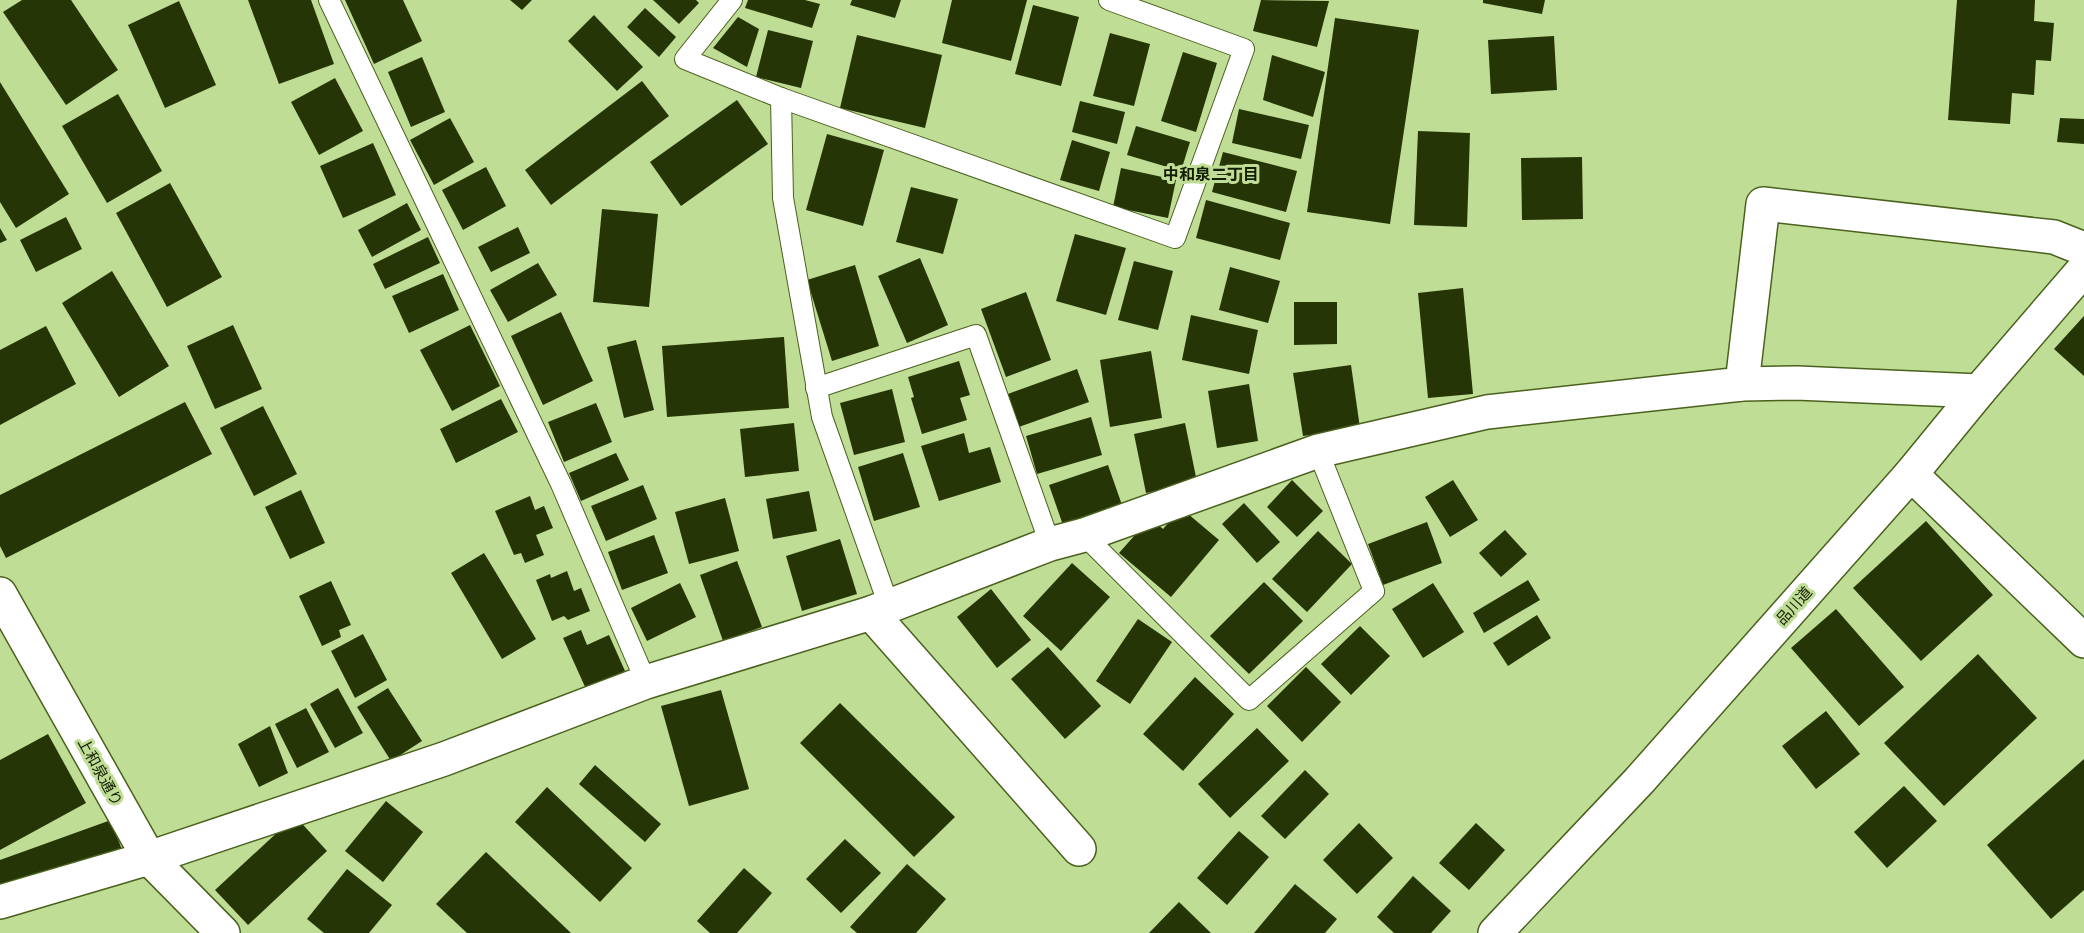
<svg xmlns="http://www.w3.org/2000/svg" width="2084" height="933" viewBox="0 0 2084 933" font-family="'Noto Sans','Noto Sans JP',sans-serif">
  <rect width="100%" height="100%" fill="#c0dd96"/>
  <g fill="#263505">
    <path d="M 22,0 L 71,0 L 118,70 L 66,105 L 3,12 Z"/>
    <path d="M 248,0 L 311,0 L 334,64 L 279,84 Z"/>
    <path d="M 345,0 L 403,0 L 422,41 L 374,64 Z"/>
    <path d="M 510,0 L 532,0 L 522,10 Z"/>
    <path d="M 653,0 L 696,0 L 699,3 L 679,24 Z"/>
    <path d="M 748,0 L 805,0 L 820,4 L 812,28 L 745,8 Z"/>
    <path d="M 852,0 L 901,0 L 895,18 L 850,5 Z"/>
    <path d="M 952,0 L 1027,0 L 1011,61 L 942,43 Z"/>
    <path d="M 1261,0 L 1329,1 L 1317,47 L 1253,31 Z"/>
    <path d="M 1483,0 L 1545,0 L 1542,14 L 1483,3 Z"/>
    <path d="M 1957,0 L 2035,0 L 2034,21 L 2054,23 L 2051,61 L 2036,60 L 2034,95 L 2012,93 L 2010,124 L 1948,120 Z"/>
    <path d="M 179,1 L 216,85 L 165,108 L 128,25 Z"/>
    <path d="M 1033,5 L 1079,17 L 1061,86 L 1015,74 Z"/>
    <path d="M 645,8 L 676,37 L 659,57 L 627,27 Z"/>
    <path d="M 594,15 L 643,67 L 617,91 L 568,41 Z"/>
    <path d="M 738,17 L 759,29 L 747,67 L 713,48 Z"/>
    <path d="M 1335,18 L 1419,30 L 1390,224 L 1307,212 Z"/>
    <path d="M 768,30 L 813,41 L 801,88 L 756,77 Z"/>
    <path d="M 1110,33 L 1150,44 L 1134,106 L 1093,96 Z"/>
    <path d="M 857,35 L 942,55 L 925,128 L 840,108 Z"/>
    <path d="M 1554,36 L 1557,90 L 1491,94 L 1488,40 Z"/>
    <path d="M 1183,52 L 1217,63 L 1196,132 L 1161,121 Z"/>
    <path d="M 1272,55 L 1325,72 L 1313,117 L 1263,100 Z"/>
    <path d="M 422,57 L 445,112 L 411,127 L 388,72 Z"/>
    <path d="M 335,78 L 363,131 L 319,155 L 291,102 Z"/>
    <path d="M 642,81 L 669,116 L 551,205 L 525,170 Z"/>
    <path d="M 0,82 L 69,194 L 16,228 L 0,202 Z"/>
    <path d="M 118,94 L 162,171 L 107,203 L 62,126 Z"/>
    <path d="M 737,100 L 768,144 L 681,206 L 650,162 Z"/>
    <path d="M 1080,101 L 1125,112 L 1117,144 L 1072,132 Z"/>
    <path d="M 1239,109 L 1309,125 L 1301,159 L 1232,143 Z"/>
    <path d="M 450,118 L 474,162 L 434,185 L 410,140 Z"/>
    <path d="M 2060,118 L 2084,119 L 2084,144 L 2057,142 Z"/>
    <path d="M 1136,126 L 1190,142 L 1181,171 L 1127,155 Z"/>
    <path d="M 1418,131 L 1470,133 L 1467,227 L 1414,225 Z"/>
    <path d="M 827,134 L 884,150 L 863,226 L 806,210 Z"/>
    <path d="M 1072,140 L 1110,152 L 1099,191 L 1060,180 Z"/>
    <path d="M 373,143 L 396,195 L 343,218 L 320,166 Z"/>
    <path d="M 1223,152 L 1297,171 L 1286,212 L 1212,192 Z"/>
    <path d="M 1582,157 L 1583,219 L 1522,220 L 1521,158 Z"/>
    <path d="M 486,167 L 506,206 L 463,230 L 442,190 Z"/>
    <path d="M 1121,168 L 1176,180 L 1168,218 L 1113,207 Z"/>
    <path d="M 170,183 L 222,277 L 167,307 L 116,213 Z"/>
    <path d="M 911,187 L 958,199 L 943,254 L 896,242 Z"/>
    <path d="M 1206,200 L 1290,223 L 1280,260 L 1196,238 Z"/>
    <path d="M 407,203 L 421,230 L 372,257 L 358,230 Z"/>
    <path d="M 602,209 L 658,214 L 649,307 L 593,302 Z"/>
    <path d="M 66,217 L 82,249 L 36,272 L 20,240 Z"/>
    <path d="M 518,227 L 530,253 L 491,272 L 478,247 Z"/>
    <path d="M 0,228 L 7,240 L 0,243 Z"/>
    <path d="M 1075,234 L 1126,248 L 1106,315 L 1056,301 Z"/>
    <path d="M 428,237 L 440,263 L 385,289 L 373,264 Z"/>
    <path d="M 920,258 L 948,325 L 907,343 L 878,276 Z"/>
    <path d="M 1134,261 L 1173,271 L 1158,330 L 1118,320 Z"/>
    <path d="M 538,263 L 557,295 L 508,322 L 490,290 Z"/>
    <path d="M 855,265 L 879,346 L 832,361 L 807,280 Z"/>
    <path d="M 1230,267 L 1280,281 L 1268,323 L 1219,310 Z"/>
    <path d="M 112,271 L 169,366 L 119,397 L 62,303 Z"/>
    <path d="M 443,274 L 459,310 L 409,333 L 392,296 Z"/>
    <path d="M 1463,288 L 1473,394 L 1428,398 L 1418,293 Z"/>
    <path d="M 1026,292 L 1051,360 L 1006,377 L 981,309 Z"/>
    <path d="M 1294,302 L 1337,302 L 1337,344 L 1294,345 Z"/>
    <path d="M 561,312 L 593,381 L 543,405 L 511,336 Z"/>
    <path d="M 1191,315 L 1258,330 L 1249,374 L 1182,360 Z"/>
    <path d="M 2084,316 L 2084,376 L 2054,349 Z"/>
    <path d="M 233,325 L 262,389 L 215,409 L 187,346 Z"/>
    <path d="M 470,325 L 500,386 L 452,411 L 420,350 Z"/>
    <path d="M 46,326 L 76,384 L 0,425 L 0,350 Z"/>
    <path d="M 784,337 L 789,408 L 667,417 L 662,346 Z"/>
    <path d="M 636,340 L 654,410 L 624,418 L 607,347 Z"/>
    <path d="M 1151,351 L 1162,418 L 1110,427 L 1100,360 Z"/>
    <path d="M 959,361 L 970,395 L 960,398 L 967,420 L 922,434 L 911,398 L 914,397 L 908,377 Z"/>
    <path d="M 1351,365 L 1360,428 L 1303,436 L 1293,373 Z"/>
    <path d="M 1077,369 L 1089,402 L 1016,428 L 1005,395 Z"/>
    <path d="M 1249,384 L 1258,441 L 1217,448 L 1208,391 Z"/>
    <path d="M 892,389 L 905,442 L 854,455 L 840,403 Z"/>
    <path d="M 501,399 L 518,432 L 456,463 L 440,429 Z"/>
    <path d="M 185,402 L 212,454 L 6,558 L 0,546 L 0,495 Z"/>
    <path d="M 596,403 L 612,442 L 564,462 L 548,422 Z"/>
    <path d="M 263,406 L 297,474 L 254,496 L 220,428 Z"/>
    <path d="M 1091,417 L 1102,455 L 1037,474 L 1026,436 Z"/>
    <path d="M 794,423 L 799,471 L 745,477 L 740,429 Z"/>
    <path d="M 1185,423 L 1197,482 L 1146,493 L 1134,434 Z"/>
    <path d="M 964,433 L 969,453 L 990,447 L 1001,482 L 939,501 L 921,446 Z"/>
    <path d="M 616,453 L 629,480 L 581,501 L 569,473 Z"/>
    <path d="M 903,453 L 920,507 L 874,521 L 858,467 Z"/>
    <path d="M 1108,465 L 1122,505 L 1063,525 L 1049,485 Z"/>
    <path d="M 1292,480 L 1323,511 L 1297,537 L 1267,507 Z"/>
    <path d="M 1453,480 L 1478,520 L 1450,537 L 1425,497 Z"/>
    <path d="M 643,485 L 657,519 L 606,541 L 591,506 Z"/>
    <path d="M 301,490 L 325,543 L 290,559 L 265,507 Z"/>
    <path d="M 809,491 L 817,531 L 773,539 L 766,499 Z"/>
    <path d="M 530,496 L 535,510 L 544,506 L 553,528 L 536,535 L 544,555 L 525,563 L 521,553 L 514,555 L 495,511 Z"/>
    <path d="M 725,498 L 739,551 L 689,564 L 675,512 Z"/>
    <path d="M 1244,503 L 1280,542 L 1257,563 L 1222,524 Z"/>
    <path d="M 1181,508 L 1219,540 L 1171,597 L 1119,553 L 1150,518 L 1163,529 Z"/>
    <path d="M 1926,521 L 1993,595 L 1921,661 L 1853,588 Z"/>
    <path d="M 1427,522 L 1442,563 L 1383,585 L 1368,544 Z"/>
    <path d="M 1505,530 L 1527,554 L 1501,577 L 1479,553 Z"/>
    <path d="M 1318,531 L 1352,564 L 1307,612 L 1272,579 Z"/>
    <path d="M 654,535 L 668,573 L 622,590 L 608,552 Z"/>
    <path d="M 840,539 L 857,594 L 802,611 L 786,556 Z"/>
    <path d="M 484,553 L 536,639 L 502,659 L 451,573 Z"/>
    <path d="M 737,561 L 762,627 L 723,641 L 700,575 Z"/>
    <path d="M 1072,563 L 1110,597 L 1061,651 L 1023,616 Z"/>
    <path d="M 567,571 L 574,591 L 581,588 L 590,611 L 568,620 L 564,616 L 552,621 L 536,580 L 550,574 L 551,578 Z"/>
    <path d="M 1528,580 L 1540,600 L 1484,633 L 1473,613 Z"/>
    <path d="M 331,581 L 351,625 L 339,630 L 341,637 L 322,646 L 299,596 Z"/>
    <path d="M 1264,582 L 1303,621 L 1249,674 L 1210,636 Z"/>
    <path d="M 680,583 L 696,617 L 647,641 L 631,608 Z"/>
    <path d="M 1433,583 L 1464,632 L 1423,658 L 1392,609 Z"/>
    <path d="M 991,589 L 1031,640 L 997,668 L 957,617 Z"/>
    <path d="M 1836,609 L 1904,687 L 1859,726 L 1791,648 Z"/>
    <path d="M 1537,615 L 1551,638 L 1508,666 L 1493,643 Z"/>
    <path d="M 1138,619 L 1172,642 L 1130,704 L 1096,681 Z"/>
    <path d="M 1360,626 L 1390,656 L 1351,695 L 1321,664 Z"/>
    <path d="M 581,630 L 587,645 L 609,635 L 625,671 L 586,689 L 563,638 Z"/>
    <path d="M 363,634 L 387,680 L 355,698 L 331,651 Z"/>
    <path d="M 1048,647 L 1101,706 L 1065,739 L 1011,679 Z"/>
    <path d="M 1978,654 L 2037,718 L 1944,806 L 1884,743 Z"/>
    <path d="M 1306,667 L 1341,702 L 1302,742 L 1267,706 Z"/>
    <path d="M 1195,677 L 1234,714 L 1183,771 L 1143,734 Z"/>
    <path d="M 338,688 L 363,733 L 335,748 L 310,704 Z"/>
    <path d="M 388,688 L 422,741 L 391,761 L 357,707 Z"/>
    <path d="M 721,690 L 749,789 L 689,806 L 661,706 Z"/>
    <path d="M 840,703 L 955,817 L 914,857 L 800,743 Z"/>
    <path d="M 306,708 L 329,752 L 297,768 L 275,724 Z"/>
    <path d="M 1826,711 L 1860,754 L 1816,789 L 1782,746 Z"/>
    <path d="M 270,726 L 288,773 L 259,787 L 238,744 Z"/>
    <path d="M 1257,728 L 1289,761 L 1230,818 L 1198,784 Z"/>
    <path d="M 48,734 L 86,803 L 0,850 L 0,760 Z"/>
    <path d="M 2084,759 L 2084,890 L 2051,919 L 1987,845 Z"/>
    <path d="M 595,765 L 661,824 L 645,842 L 579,784 Z"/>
    <path d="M 1305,770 L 1329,794 L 1285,839 L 1261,816 Z"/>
    <path d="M 1904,786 L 1937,821 L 1887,868 L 1854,832 Z"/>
    <path d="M 547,787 L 632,868 L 600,902 L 515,822 Z"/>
    <path d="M 386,801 L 423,832 L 383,882 L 345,851 Z"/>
    <path d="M 295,816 L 327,851 L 248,925 L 215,890 Z"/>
    <path d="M 111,820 L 122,850 L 0,893 L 0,860 Z"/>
    <path d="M 1359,823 L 1393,858 L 1357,894 L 1323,860 Z"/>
    <path d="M 1476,823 L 1505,850 L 1469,890 L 1439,863 Z"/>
    <path d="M 1239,831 L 1269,857 L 1227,905 L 1197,878 Z"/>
    <path d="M 845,839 L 881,873 L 841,913 L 806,879 Z"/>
    <path d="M 486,852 L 571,933 L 467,933 L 436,904 Z"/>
    <path d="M 907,864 L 946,899 L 916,933 L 857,933 L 850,927 Z"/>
    <path d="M 744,868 L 772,893 L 737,933 L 710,933 L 697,921 Z"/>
    <path d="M 347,869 L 392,905 L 369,933 L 324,933 L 307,919 Z"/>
    <path d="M 1413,876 L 1451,911 L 1431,933 L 1394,933 L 1377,917 Z"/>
    <path d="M 1295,884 L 1337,919 L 1325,933 L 1254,933 Z"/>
    <path d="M 1179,902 L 1211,933 L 1149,933 Z"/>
  </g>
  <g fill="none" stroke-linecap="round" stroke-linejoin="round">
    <defs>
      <g id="lane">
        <path d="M 329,0 L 561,484 L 646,682"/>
        <path d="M 732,0 L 685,59 L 781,98 L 1175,238 L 1244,49 L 1109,0"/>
        <path d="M 781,98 L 783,198 L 822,417 L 889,606"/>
        <path d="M 816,388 L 976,335 L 1050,544"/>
        <path d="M 1084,535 L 1249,700 L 1374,591 L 1318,451"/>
      </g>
      <g id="street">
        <path d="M 1742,384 L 1763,204 L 2054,237 L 2084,249"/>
        <path d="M 1911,474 L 2084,641"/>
        <path d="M 0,594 L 149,858 L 223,933"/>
        <path d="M 871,613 L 1079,849"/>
        <path d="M 0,902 L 149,858 L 444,759 L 646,682 L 871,613 L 1050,544 L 1084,535 L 1318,451 L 1487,412 L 1742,384 L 1797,383 L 1979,391"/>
        <path d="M 1495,933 L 1639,781 L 1911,474 L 1979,391 L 2084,269"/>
      </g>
    </defs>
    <use href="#lane" stroke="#4a611d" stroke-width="22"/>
    <use href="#street" stroke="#4a611d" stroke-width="36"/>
    <use href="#lane" stroke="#fff" stroke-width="20"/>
    <use href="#street" stroke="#fff" stroke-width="33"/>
  </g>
  <g text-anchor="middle" stroke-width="6" stroke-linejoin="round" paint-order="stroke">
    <g font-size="15" fill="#131d02" stroke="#c0dd96">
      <text transform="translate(1794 606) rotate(-48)" y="5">品川道</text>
      <text transform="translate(100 772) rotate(61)" y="5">上和泉通り</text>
    </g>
    <g font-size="16" font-weight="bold" fill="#131d02" stroke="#c0dd96">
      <text x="1211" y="180">中和泉二丁目</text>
    </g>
  </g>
</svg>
